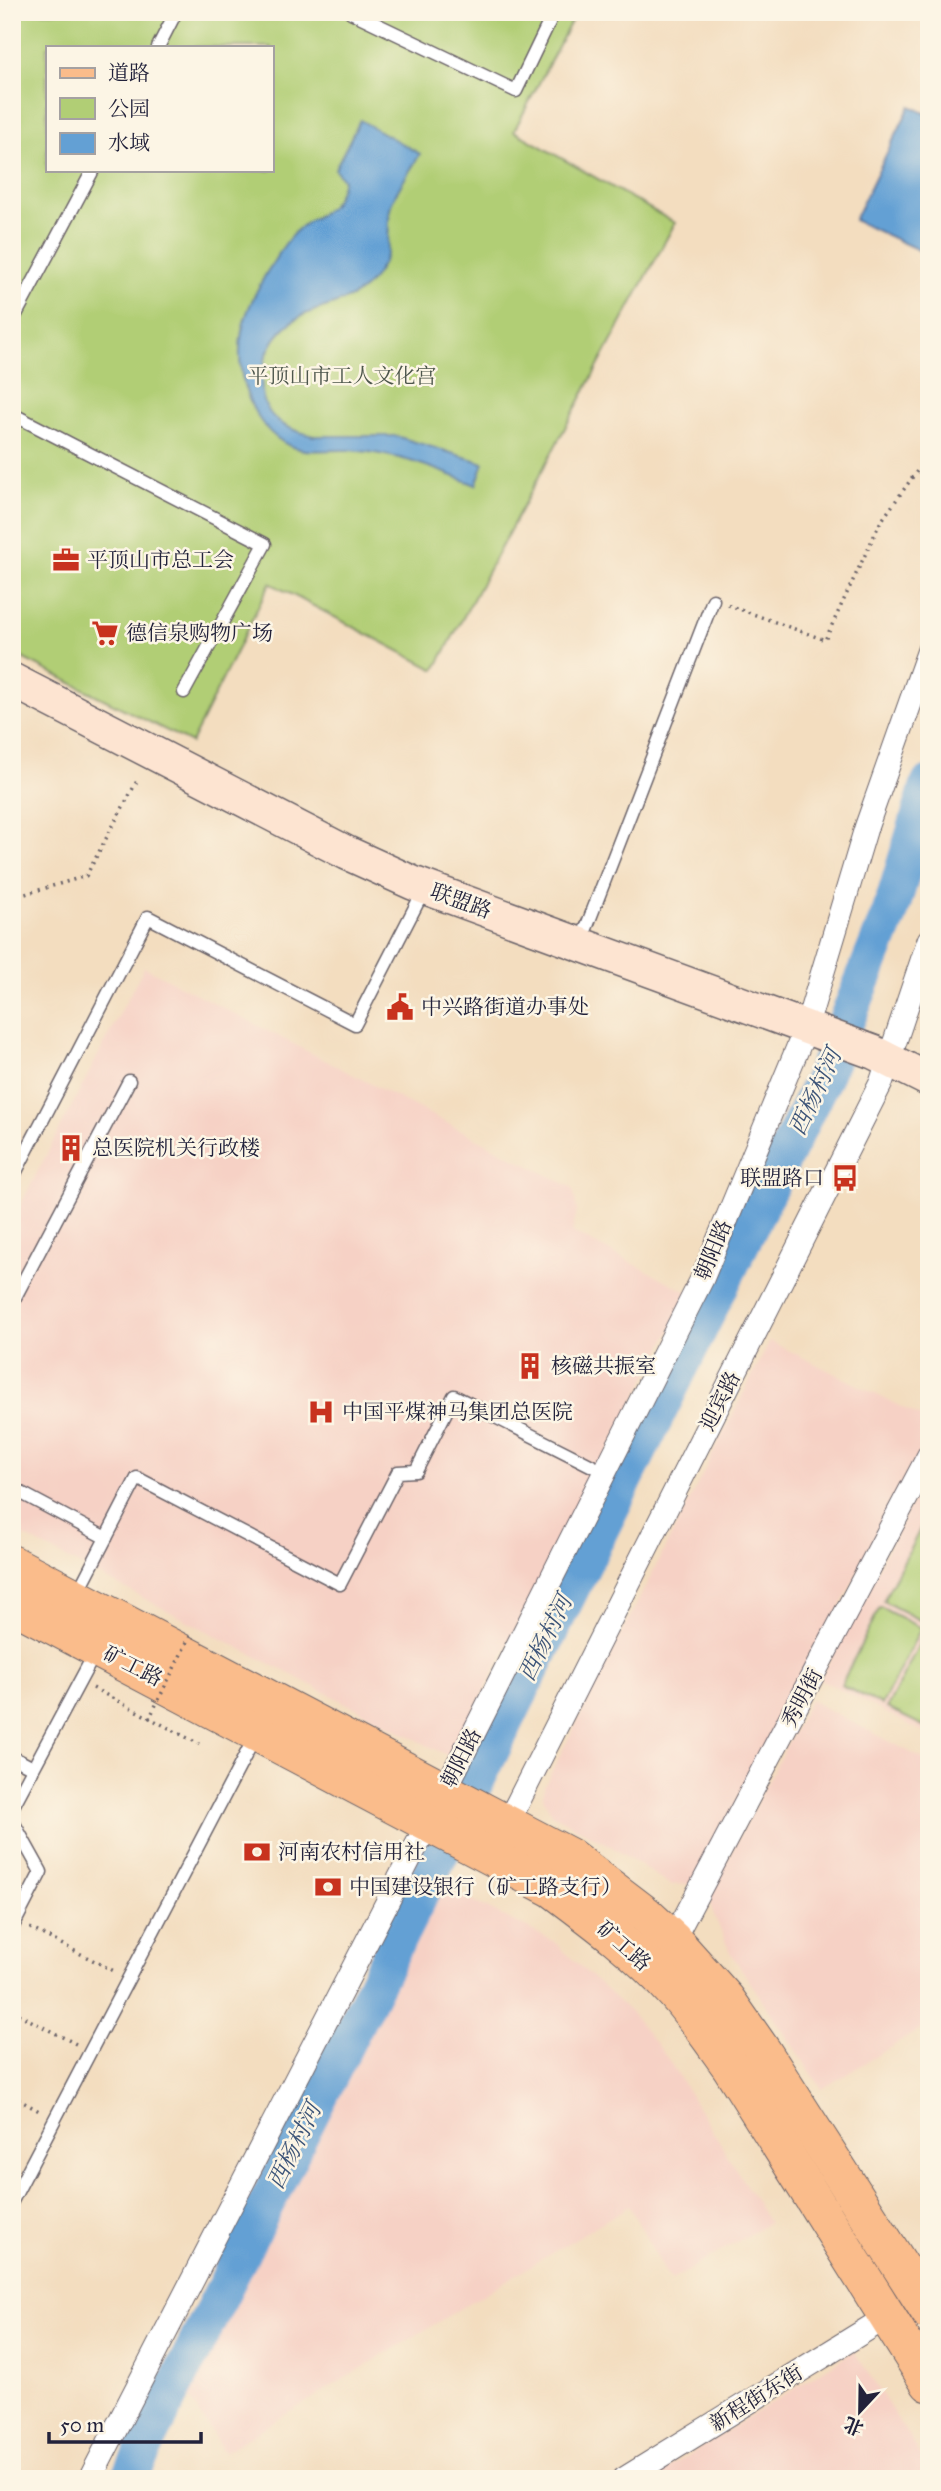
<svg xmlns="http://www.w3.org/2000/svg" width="941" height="2491" viewBox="0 0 941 2491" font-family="'IM FELL Great Primer','Noto Serif SC',serif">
  <rect width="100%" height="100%" fill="#fcf5e5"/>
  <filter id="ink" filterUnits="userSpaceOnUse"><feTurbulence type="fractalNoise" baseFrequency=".0143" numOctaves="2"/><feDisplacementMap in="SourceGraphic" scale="14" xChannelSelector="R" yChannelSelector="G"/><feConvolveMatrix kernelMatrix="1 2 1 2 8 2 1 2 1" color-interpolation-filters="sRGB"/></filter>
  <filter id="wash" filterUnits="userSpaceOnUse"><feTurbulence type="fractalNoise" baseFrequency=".00686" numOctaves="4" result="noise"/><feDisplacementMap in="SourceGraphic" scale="28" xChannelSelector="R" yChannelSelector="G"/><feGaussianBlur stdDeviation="1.57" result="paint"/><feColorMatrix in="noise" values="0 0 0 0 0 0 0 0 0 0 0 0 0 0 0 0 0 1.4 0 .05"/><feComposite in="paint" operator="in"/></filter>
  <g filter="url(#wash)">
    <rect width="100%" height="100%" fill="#f3ddbf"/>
    <g fill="#f6d1c5">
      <path d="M 144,967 L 573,1188 L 577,1211 L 572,1232 L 690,1293 L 450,1757 L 12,1530 L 12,1221 Z"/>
      <path d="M 770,1341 L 929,1421 L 929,1435 L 706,1866 L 694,1884 L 671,1885 L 612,1847 L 552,1814 L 543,1798 L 544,1787 Z"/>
      <path d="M 929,1470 L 929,1735 L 820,1679 Z"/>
      <path d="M 810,1700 L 929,1762 L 929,2024 L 822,2089 L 730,1952 L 712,1910 L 710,1894 Z"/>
      <path d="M 443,1886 L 553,1941 L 631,2013 L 668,2059 L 769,2223 L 670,2281 L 629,2206 L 224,2452 L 190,2398 Z"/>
      <path d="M 854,2351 L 929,2468 L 929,2479 L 651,2479 Z"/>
    </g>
    <g fill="#b1ce75" stroke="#6a7858" stroke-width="2" fill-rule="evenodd">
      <path d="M 12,12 L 576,12 L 514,131 L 675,223 L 435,670 L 270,583 L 191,743 L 12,653 ZM 47,47 L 271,47 L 271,170 L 47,170 Z"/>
      <path d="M 929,1512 L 929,1625 L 883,1601 Z"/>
      <path d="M 880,1607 L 921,1628 L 882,1705 L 841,1685 Z"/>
      <path d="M 926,1630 L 929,1631 L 927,1728 L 887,1708 Z"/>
    </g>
    <g fill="#63a0d4" stroke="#426188" stroke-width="2">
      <path d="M 910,106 L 929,115 L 929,255 L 854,220 Z"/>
      <path d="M 360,120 L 420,154 C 411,170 397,188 391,205 C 387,221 390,238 387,253 C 385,260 379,270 375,276 C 360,298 339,302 316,310 C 279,322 259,352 262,391 C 265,420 288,430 314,436 L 396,436 L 484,463 L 476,485 C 448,474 420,462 390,456 C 377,453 362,451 348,450 C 329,449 308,454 290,446 C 250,427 234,372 242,331 C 246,310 257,290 267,272 C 277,257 287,237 302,226 C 325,209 335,212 343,180 L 335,169 Z"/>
    </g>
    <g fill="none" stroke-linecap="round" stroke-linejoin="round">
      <path stroke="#63a0d4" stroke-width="37" d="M 129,2479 L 459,1816 L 824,1076 L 890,913 L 929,784"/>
    </g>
  </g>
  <g filter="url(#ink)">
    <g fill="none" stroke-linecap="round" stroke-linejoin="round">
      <defs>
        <g id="lane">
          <path d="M 351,12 L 516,91 L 554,12"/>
          <path d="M 158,47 L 176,12"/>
          <path d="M 12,322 L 93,170"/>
          <path d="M 12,414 L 265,544 L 184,692"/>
          <path d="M 580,944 L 713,600"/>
          <path d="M 12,1179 L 148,917 L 355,1024 L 425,888"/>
          <path d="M 12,1303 L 129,1081"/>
          <path d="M 12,1488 L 106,1538"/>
          <path d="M 77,1594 L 137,1478 L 340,1584 L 398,1472 L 416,1471 L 454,1396 L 604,1472"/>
          <path d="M 12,1757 L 33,1768"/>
          <path d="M 12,1808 L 96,1651"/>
          <path d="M 12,1820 L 41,1872 L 12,1928"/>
          <path d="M 12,2201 L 256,1735"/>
        </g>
        <g id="street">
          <path d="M 501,1836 L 881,1083 L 929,940"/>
          <path d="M 673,1940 L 929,1455"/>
          <path d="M 90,2479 L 445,1790 L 702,1279 L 806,1028 L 866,828 L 929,650"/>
          <path d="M 624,2479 L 887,2317"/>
        </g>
        <path id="secondary" d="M 12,680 L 347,853 L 413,883 L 873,1052 L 929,1080"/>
        <g id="primary">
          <path d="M 12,1564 L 570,1857 L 646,1915 L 673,1940 L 726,1999 L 763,2052 L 929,2311"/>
          <path d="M 12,1604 L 553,1889 C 596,1921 639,1953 675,1993 C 695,2016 712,2041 730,2066 L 929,2383"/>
        </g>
      </defs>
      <use href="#lane" stroke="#6b6369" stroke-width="15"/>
      <use href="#street" stroke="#6b6369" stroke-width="25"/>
      <use href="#secondary" stroke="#6b6369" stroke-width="36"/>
      <use href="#primary" stroke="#6b6369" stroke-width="39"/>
      <g stroke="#6b6369" stroke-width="3.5" stroke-dasharray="2 5" stroke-linecap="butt">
        <path d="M 728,605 L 825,640 L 880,523 L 929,454"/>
        <path d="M 12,898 L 86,876 L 138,779"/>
        <path d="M 93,1688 L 199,1744"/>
        <path d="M 30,1928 L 114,1971"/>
        <path d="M 12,2011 L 76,2044"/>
        <path d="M 12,2096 L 41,2112"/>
      </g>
      <use href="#lane" stroke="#fff" stroke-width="12"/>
      <use href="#street" stroke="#fff" stroke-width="23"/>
      <use href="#secondary" stroke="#fde4d1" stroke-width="33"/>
      <use href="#primary" stroke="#fabc8b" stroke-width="37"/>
      <path stroke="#6b6369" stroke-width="3.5" stroke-dasharray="2 5" stroke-linecap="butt" d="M 149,1719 L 191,1634"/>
    </g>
  </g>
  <defs>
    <symbol id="office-bare" viewBox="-9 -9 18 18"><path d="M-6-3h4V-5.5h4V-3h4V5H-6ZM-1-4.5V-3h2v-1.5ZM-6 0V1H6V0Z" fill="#c8321e" stroke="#fcf5e5" stroke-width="2.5" paint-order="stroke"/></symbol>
    <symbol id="supermarket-bare" viewBox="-9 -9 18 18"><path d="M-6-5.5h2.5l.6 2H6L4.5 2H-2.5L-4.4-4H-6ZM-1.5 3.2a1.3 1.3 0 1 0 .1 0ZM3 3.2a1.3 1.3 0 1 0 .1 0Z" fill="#c8321e" stroke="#fcf5e5" stroke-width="2.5" paint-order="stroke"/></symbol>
    <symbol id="civic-bare" viewBox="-9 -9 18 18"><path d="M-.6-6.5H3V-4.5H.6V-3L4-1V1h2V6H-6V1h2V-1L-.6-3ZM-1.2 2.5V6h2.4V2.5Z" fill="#c8321e" stroke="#fcf5e5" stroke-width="2.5" paint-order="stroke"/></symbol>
    <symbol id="building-bare" viewBox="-9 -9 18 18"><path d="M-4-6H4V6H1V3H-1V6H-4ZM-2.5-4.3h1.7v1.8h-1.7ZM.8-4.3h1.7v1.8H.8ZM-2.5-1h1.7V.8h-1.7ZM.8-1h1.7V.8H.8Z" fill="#c8321e" stroke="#fcf5e5" stroke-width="2.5" paint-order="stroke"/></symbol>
    <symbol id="bus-bare" viewBox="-9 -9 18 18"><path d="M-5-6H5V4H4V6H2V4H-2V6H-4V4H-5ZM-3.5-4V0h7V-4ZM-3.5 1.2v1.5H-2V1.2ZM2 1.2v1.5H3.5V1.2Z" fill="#c8321e" stroke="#fcf5e5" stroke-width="2.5" paint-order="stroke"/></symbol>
    <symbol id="hospital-bare" viewBox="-9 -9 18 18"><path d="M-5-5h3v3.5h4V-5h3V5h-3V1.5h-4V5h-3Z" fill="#c8321e" stroke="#fcf5e5" stroke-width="2.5" paint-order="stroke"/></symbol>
    <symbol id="bank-bare" viewBox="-9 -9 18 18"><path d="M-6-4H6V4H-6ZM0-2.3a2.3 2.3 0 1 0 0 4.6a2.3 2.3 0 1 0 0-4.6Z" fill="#c8321e" stroke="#fcf5e5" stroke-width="2.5" paint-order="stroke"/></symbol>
  </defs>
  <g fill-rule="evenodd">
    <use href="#office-bare" x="47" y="541" width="38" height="38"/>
    <use href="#supermarket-bare" x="86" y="614" width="38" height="38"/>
    <use href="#civic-bare" x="381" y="988" width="38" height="38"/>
    <use href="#building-bare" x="52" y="1129" width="38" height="38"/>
    <use href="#bus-bare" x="826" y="1159" width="38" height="38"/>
    <use href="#building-bare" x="511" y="1347" width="38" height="38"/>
    <use href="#hospital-bare" x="302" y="1393" width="38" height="38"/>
    <use href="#bank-bare" x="238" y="1833" width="38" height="38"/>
    <use href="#bank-bare" x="309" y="1868" width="38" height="38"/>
  </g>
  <g text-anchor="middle" stroke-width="5" stroke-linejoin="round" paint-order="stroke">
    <g font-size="21" fill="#4d564c" stroke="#fcf5e5">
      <text x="342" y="383">平顶山市工人文化宫</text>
    </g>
    <g font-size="21" fill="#22223b" stroke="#fcf5e5" text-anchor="start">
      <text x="87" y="567">平顶山市总工会</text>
      <text x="126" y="640">德信泉购物广场</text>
      <text x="421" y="1014">中兴路街道办事处</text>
      <text x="92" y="1155">总医院机关行政楼</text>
      <text x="824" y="1185" text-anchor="end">联盟路口</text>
      <text x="551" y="1373">核磁共振室</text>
      <text x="342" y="1419">中国平煤神马集团总医院</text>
      <text x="278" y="1859">河南农村信用社</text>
      <text x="349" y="1894">中国建设银行（矿工路支行）</text>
    </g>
    <g font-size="21" fill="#22223b" stroke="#fcf5e5">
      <text transform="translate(461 901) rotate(20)" y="7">联盟路</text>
      <text transform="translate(713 1250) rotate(-67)" y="7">朝阳路</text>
      <text transform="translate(720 1401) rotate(-63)" y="7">迎宾路</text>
      <text transform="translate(133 1666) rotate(27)" y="7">矿工路</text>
      <text transform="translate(802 1698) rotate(-62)" y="7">秀明街</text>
      <text transform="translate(461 1758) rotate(-63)" y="7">朝阳路</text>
      <text transform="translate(624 1946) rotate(41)" y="7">矿工路</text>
      <text transform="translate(756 2398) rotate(-32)" y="7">新程街东街</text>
    </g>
    <g font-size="23" font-style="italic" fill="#3c5478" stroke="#fcf5e5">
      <text transform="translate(815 1092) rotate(-65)" y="8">西杨村河</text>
      <text transform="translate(545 1638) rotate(-64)" y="8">西杨村河</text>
      <text transform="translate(294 2146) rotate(-64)" y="8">西杨村河</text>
    </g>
  </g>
  <rect width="941" height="2491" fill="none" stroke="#fcf5e5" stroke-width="42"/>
  <rect x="46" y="46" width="228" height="126" fill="#fcf5e5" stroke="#a5a1a1" stroke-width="2"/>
  <rect x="60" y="68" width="35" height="10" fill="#fabc8b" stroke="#a5a1a1" stroke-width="2"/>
  <text x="108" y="80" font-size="21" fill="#22223b">道路</text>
  <rect x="60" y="98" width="35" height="21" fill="#b1ce75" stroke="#a5a1a1" stroke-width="2"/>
  <text x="108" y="116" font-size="21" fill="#22223b">公园</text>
  <rect x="60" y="133" width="35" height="21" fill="#63a0d4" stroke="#a5a1a1" stroke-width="2"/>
  <text x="108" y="150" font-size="21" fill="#22223b">水域</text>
  <g transform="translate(860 2411) rotate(202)" stroke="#fcf5e5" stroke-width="5" paint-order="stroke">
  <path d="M0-5L12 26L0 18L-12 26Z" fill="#22223b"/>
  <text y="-10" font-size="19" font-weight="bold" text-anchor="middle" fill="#22223b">北</text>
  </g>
  <path d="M49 2432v10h152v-10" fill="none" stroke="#22223b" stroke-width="3.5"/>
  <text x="60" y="2432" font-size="21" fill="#22223b" stroke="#fcf5e5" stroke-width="5" paint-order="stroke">50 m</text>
</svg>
